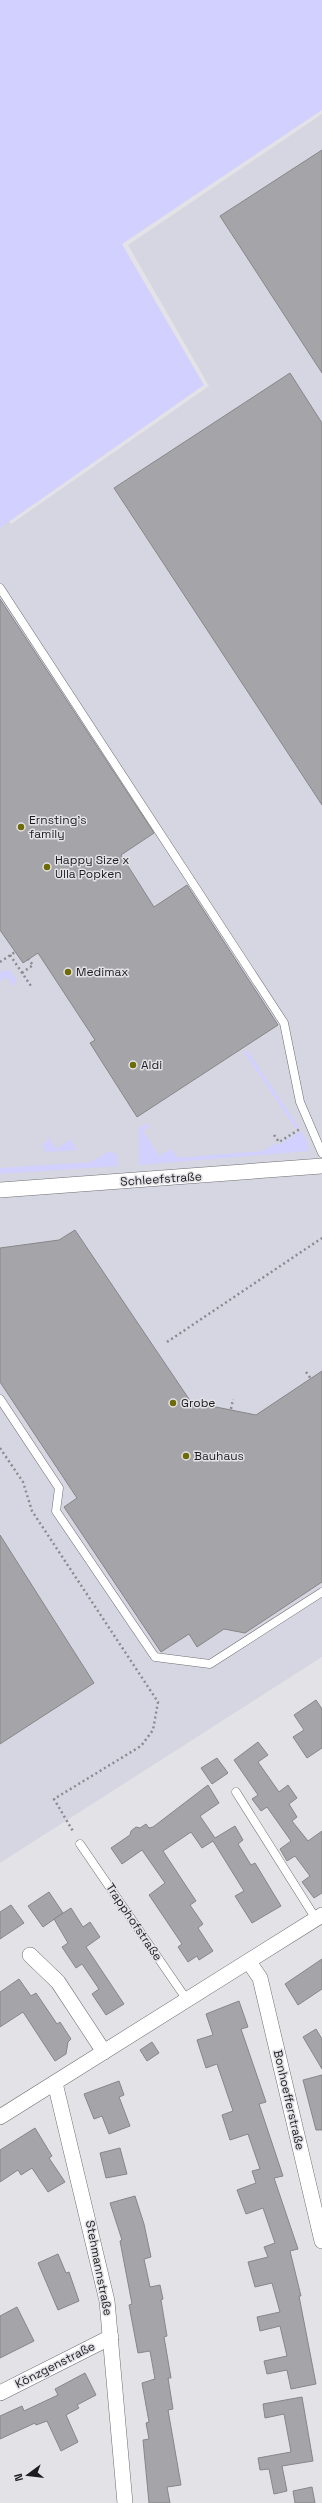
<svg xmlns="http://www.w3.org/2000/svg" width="322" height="2503" viewBox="0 0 322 2503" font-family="'Space Grotesk',sans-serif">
  <rect width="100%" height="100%" fill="#e3e3e7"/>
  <path fill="#d6d6e2" d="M 322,114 L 322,1657 L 0,1863 L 0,508 L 11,524 L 209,386 L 128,245 Z"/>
  <g fill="#d2d0fe">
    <path d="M 0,0 L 322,0 L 322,110 L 122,244 L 204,385 L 0,528 Z"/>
    <path d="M 5,970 L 11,971 L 16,980 L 14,987 L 7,977 L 0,981 L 0,973 Z"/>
    <path d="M 247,1050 L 299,1127 L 296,1129 L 244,1052 Z"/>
    <path d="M 148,1123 L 150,1126 L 143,1131 L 159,1156 L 171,1149 L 178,1158 L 263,1151 L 276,1143 L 278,1145 L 301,1131 L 308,1142 L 309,1151 L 139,1165 L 139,1128 Z"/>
    <path d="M 49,1138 L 56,1149 L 71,1139 L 77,1150 L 46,1152 L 42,1145 Z"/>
    <path d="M 110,1151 L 117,1155 L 118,1166 L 0,1174 L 0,1168 L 91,1162 Z"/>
  </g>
  <g fill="#a5a5a9" stroke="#87878a">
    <path d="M 322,150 L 322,373 L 220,216 Z"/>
    <path d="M 290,373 L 322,423 L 322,805 L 114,488 Z"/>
    <path d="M 0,599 L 154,833 L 121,855 L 154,907 L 187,885 L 278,1025 L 137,1117 L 90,1043 L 95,1040 L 38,953 L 23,963 L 0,930 Z"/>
    <path d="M 75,1230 L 191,1402 L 256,1415 L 322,1371 L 322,1582 L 245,1633 L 224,1629 L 197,1647 L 189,1634 L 161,1652 L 64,1507 L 77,1498 L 0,1382 L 0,1248 L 59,1240 Z"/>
    <path d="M 0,1535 L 94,1683 L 0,1744 Z"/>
    <path d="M 316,1700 L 322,1709 L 322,1748 L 307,1758 L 293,1737 L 304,1730 L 294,1715 Z"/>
    <path d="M 258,1742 L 268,1755 L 258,1762 L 279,1792 L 288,1785 L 297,1798 L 289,1804 L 297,1817 L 292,1821 L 308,1841 L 322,1831 L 322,1893 L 314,1898 L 302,1882 L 310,1876 L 295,1856 L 287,1861 L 280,1849 L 291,1841 L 267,1807 L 261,1811 L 252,1799 L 258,1795 L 234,1760 Z"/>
    <path d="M 217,1758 L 228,1773 L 212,1784 L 201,1768 Z"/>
    <path d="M 208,1785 L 219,1803 L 200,1816 L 215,1838 L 235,1826 L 243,1840 L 238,1844 L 251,1865 L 255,1863 L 281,1906 L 252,1923 L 235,1896 L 244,1891 L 213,1841 L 202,1848 L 191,1832 L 163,1851 L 196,1901 L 190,1905 L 203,1924 L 198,1928 L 213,1951 L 199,1960 L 197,1956 L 188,1962 L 178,1947 L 182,1944 L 149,1895 L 165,1883 L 142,1850 L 122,1864 L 111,1848 L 130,1835 L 131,1831 L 136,1827 L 140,1828 L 146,1824 L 149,1828 L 153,1827 Z"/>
    <path d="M 49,1892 L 63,1913 L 43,1927 L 28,1906 Z"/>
    <path d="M 11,1905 L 24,1923 L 0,1939 L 0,1912 Z"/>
    <path d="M 71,1908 L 83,1927 L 90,1922 L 100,1937 L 86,1947 L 124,2004 L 106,2015 L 92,1994 L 99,1989 L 82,1964 L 76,1968 L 62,1947 L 68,1943 L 54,1919 Z"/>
    <path d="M 322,1959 L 322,1989 L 298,2005 L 285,1984 Z"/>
    <path d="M 19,1979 L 31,1996 L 36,1993 L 57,2024 L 60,2022 L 71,2039 L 68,2042 L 66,2054 L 55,2061 L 23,2012 L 0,2027 L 0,1992 Z"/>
    <path d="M 239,2001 L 248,2027 L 241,2029 L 266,2102 L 259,2104 L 283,2176 L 274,2178 L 298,2249 L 290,2251 L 301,2296 L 299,2296 L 316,2384 L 291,2389 L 287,2370 L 267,2374 L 264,2361 L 287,2356 L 280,2326 L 260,2331 L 257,2317 L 280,2312 L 272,2283 L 255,2287 L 248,2262 L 268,2257 L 264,2247 L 275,2243 L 263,2208 L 246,2214 L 237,2190 L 256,2183 L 252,2171 L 260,2169 L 248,2134 L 230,2140 L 222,2115 L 233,2111 L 217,2064 L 206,2068 L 197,2040 L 213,2035 L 206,2014 Z"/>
    <path d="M 316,2029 L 322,2039 L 322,2069 L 303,2037 Z"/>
    <path d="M 152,2042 L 159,2053 L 147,2061 L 140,2050 Z"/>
    <path d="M 322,2075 L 322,2130 L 316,2130 L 303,2080 Z"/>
    <path d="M 119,2081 L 124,2095 L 119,2097 L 130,2126 L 109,2134 L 102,2116 L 94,2119 L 84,2094 Z"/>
    <path d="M 35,2128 L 52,2156 L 49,2158 L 65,2182 L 48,2192 L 32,2168 L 21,2175 L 18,2170 L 0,2182 L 0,2150 Z"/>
    <path d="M 120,2148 L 127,2174 L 106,2178 L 100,2153 Z"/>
    <path d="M 135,2196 L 144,2224 L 151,2257 L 144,2259 L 150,2287 L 160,2285 L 163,2299 L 161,2300 L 167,2336 L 164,2337 L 171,2378 L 168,2378 L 173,2409 L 168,2410 L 181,2485 L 167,2487 L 170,2503 L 149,2503 L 143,2440 L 149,2439 L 146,2423 L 149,2422 L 142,2383 L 155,2379 L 150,2351 L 138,2353 L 129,2305 L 132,2304 L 120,2241 L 122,2240 L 110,2203 Z"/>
    <path d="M 58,2254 L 66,2273 L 69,2272 L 79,2301 L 58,2310 L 38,2263 Z"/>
    <path d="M 17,2307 L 34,2341 L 0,2358 L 0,2316 Z"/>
    <path d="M 85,2373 L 96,2395 L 77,2405 L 79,2408 L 66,2415 L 78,2442 L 61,2451 L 47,2421 L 36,2425 L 35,2423 L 0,2439 L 0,2416 L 22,2406 L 24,2411 L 58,2395 L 55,2389 Z"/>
    <path d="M 302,2397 L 313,2461 L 282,2466 L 287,2491 L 274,2494 L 269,2469 L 260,2470 L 258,2458 L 291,2452 L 284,2414 L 265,2418 L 263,2404 Z"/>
    <path d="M 312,2487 L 315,2503 L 295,2503 L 293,2491 Z"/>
  </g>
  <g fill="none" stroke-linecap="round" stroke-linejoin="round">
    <defs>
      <g id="lane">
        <path d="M 0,588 L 284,1023 L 300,1102 L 322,1153"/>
        <path d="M 0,1399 L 59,1488 L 56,1511 L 155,1657 L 210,1664 L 322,1592"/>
        <path d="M 236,1792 L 316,1919"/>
        <path d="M 80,1844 L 187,2000"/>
      </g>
      <g id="street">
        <path d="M 0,1190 L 322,1166"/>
        <path d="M 30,1955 L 58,1982 L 104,2052"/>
        <path d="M 249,1962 L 260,1978 L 322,2241"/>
        <path d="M 55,2083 L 107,2301 L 125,2503"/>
        <path d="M 0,2117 L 322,1915"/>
        <path d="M 0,2393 L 111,2337"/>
      </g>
    </defs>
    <use href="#lane" stroke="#6e6e72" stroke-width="9"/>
    <use href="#street" stroke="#6e6e72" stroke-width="16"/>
    <g stroke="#8b8b8f" stroke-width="2.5" stroke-dasharray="2 3" stroke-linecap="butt">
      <path d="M 10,955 L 31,986"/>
      <path d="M 0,962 L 15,952"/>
      <path d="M 22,973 L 33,965 L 28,959"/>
      <path d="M 274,1135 L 279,1142 L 300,1129"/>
      <path d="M 167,1342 L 322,1238"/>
      <path d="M 306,1372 L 311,1379"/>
      <path d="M 231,1409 L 233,1399"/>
      <path d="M 0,1448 L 23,1482 L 32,1511 L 158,1702 L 153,1730 L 141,1746 L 54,1799 L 74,1833"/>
    </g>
    <use href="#lane" stroke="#fff" stroke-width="8"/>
    <use href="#street" stroke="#fff" stroke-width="15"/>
  </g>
  <g fill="#6e6a05" stroke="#e3e3e7" stroke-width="1.5">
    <circle cx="21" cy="827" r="4"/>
    <circle cx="47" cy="867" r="4"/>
    <circle cx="68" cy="972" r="4"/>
    <circle cx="133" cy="1065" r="4"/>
    <circle cx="173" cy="1403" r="4"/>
    <circle cx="186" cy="1456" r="4"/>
  </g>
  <g text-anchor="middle" stroke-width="3" stroke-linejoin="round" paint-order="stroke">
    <g font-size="12" fill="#1d1d1f" stroke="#e3e3e7" text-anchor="start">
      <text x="29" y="824">Ernsting's<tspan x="29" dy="14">family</tspan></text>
      <text x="55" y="864">Happy Size x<tspan x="55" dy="14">Ulla Popken</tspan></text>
      <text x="76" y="976">Medimax</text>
      <text x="141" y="1069">Aldi</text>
      <text x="181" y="1407">Grobe</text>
      <text x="194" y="1460">Bauhaus</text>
    </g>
    <g font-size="12" fill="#1d1d1f" stroke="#e3e3e7">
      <text transform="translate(161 1179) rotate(-4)" y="4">Schleefstraße</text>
      <text transform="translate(134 1922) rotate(56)" y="4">Trapphofstraße</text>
      <text transform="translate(289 2100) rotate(77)" y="4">Bonhoefferstraße</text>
      <text transform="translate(99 2268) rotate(79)" y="4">Stehmannstraße</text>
      <text transform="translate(55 2365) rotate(-27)" y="4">Könzgenstraße</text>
    </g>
  </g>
  <g transform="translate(28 2475) rotate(255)" stroke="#e3e3e7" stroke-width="3" paint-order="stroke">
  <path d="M0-3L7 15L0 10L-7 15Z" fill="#1d1d1f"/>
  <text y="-6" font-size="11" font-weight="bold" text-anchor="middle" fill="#1d1d1f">N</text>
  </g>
</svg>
